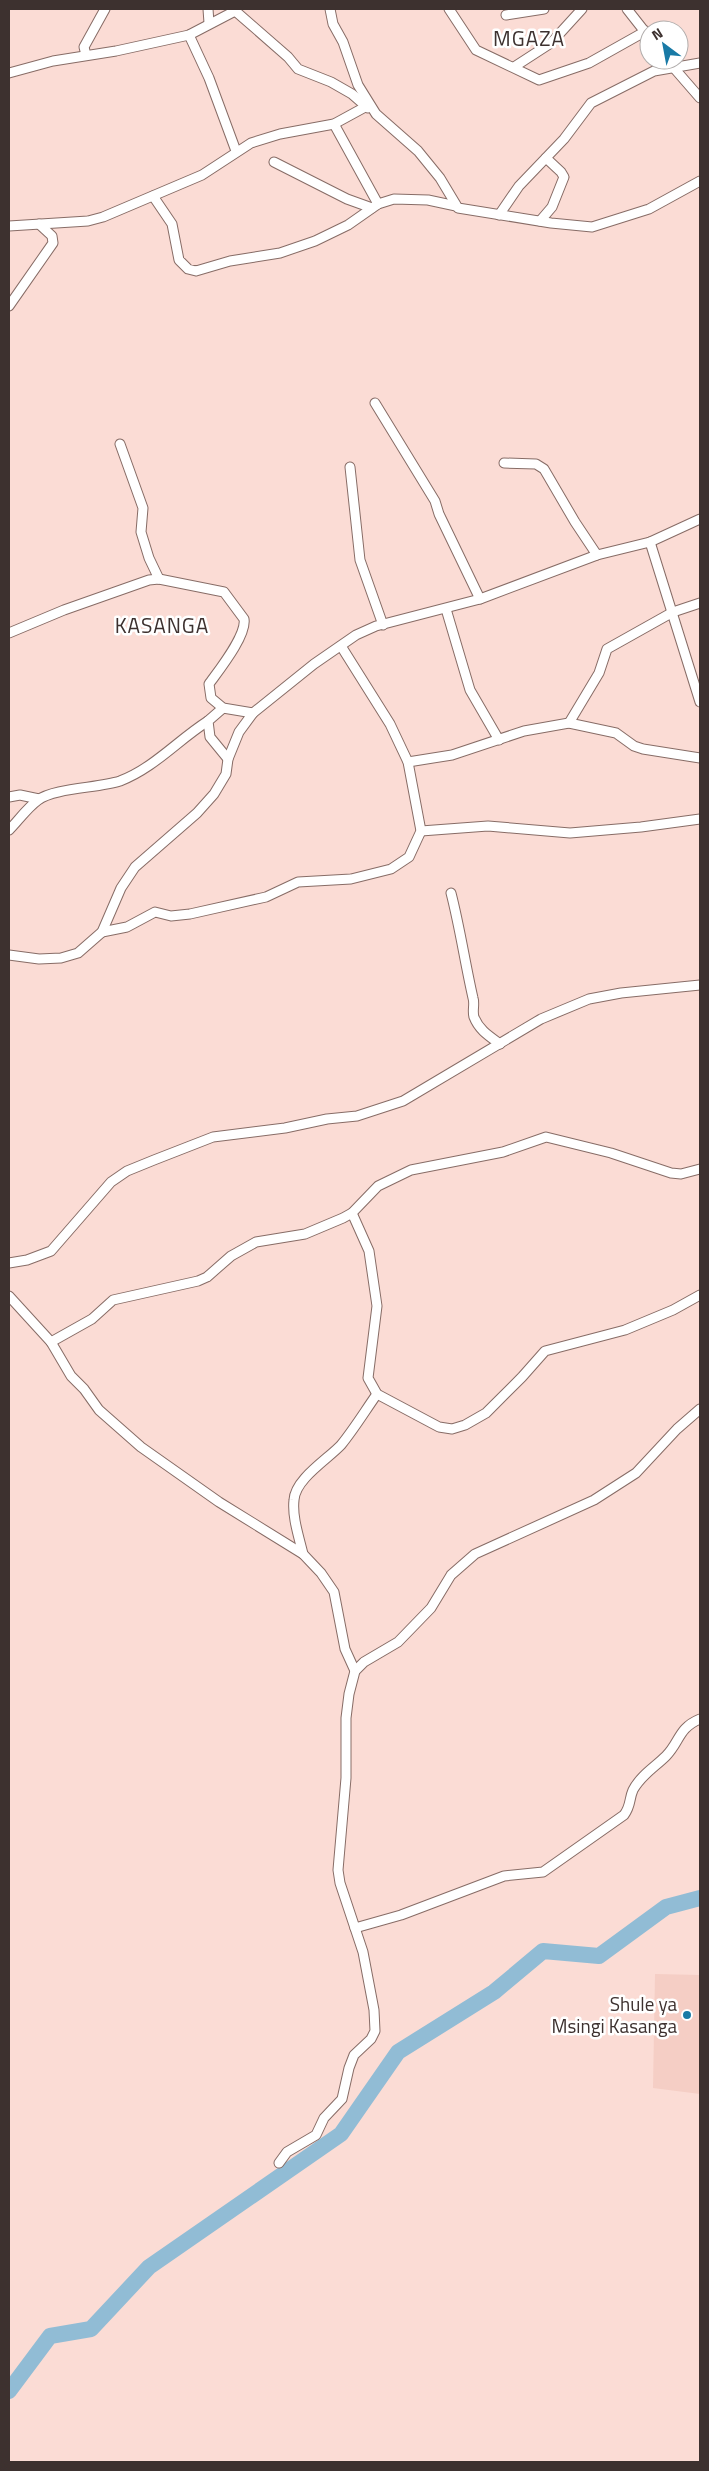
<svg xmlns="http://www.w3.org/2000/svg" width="709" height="2471" viewBox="0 0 709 2471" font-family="'Titillium Web',sans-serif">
  <rect width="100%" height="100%" fill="#fbdcd5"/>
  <path fill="#f5cec5" d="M 655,1974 L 700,1975 L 700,2094 L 653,2088 Z"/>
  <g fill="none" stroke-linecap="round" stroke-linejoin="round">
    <path stroke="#91bcd5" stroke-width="16" d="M 9,2391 L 50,2336 L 91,2329 L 149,2267 L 341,2134 L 398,2052 L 494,1992 L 543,1951 L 599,1956 L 666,1907 L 700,1898"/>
    <defs>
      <g id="minor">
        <path d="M 208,9 L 209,23"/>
        <path d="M 233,9 L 288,57 L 298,69 L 331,82 L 352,94 L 368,108"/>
        <path d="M 330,9 L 333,24 L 343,42 L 358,85 L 376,114 L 418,151 L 440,178 L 458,208 L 551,223 L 592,227 L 649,209 L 700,181"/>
        <path d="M 449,9 L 476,50 L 539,80 L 589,63 L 646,31"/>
        <path d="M 627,9 L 649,37"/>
        <path d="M 506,15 L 544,9"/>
        <path d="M 189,35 L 209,78 L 236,151"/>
        <path d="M 86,55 L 84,47 L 105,9"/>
        <path d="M 667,60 L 700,98"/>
        <path d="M 514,67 L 551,43 L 582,9"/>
        <path d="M 9,73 L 53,61 L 116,51 L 189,35 L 235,11"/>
        <path d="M 334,124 L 378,204"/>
        <path d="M 274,162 L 347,199 L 372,208"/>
        <path d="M 153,196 L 172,224 L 179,260 L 188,269 L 196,271 L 230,261 L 280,253 L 315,241 L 348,225 L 378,204 L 394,199 L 428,200 L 456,206"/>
        <path d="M 499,215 L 519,186 L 564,139 L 591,103 L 654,71 L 700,63"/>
        <path d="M 540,221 L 552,207 L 564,177 L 561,172 L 546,158"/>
        <path d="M 9,226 L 88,221 L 103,217 L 202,175 L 251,143 L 280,134 L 334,124 L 367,106"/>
        <path d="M 9,306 L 53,243 L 52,236 L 39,224"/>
        <path d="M 375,403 L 435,501 L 439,514 L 480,599"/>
        <path d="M 120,444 L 143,508 L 141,532 L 149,558 L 159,579"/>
        <path d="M 504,463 L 536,464 L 544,469 L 575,522 L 597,555"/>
        <path d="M 350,467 L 360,560 L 383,625"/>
        <path d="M 650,542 L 700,702"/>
        <path d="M 446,609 L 470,690 L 499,740"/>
        <path d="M 9,633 L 64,610 L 149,580 L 159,579 L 224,592 L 244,619 C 247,635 219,670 209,684 L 211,698 L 223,708 L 253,713"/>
        <path d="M 223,708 L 208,721 L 210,737 L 228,759"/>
        <path d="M 569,723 L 599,673 L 607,649 L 673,612 L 700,603"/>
        <path d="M 408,762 L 452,755 L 524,731 L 569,723 L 616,733 L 634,746 L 643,749 L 700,758"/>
        <path d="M 9,797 L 20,795 L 39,799"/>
        <path d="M 9,830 C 18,821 27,808 38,800 C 54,788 99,788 120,781 C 154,768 178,740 208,721"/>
        <path d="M 421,831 L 488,826 L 570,833 L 641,827 L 700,819"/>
        <path d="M 451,893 C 460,928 465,963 473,998 C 475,1004 472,1011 474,1017 C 479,1030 489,1036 500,1044"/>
        <path d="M 102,932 L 127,927 L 155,912 L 171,916 L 190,914 L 266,897 L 298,882 L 351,879 L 391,869 L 409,857 L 421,831 L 408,762 L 390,724 L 341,646"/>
        <path d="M 9,955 L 39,959 L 61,958 L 78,953 L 102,932 L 121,888 L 135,867 L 197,813 L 214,794 L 226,774 L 228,759 L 239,732 L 253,713 L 314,664 L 356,635 L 376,626 L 480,599 L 597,555 L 650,542 L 700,519"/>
        <path d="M 352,1213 L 369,1251 L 377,1306 L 368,1378 L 377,1394 L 439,1427 L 452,1429 L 465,1425 L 486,1413 L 522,1377 L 545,1351 L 625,1330 L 673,1310 L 700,1295"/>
        <path d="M 9,1263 L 27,1260 L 51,1251 L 111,1182 L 127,1171 L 154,1160 L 213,1137 L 285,1128 L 327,1119 L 357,1116 L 403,1101 L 541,1019 L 589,999 L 621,993 L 700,985"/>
        <path d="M 9,1296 L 51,1342 L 71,1376 L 84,1389 L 99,1410 L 141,1447 L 219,1502 L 303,1554 L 321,1573 L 334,1592 L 345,1649 L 355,1671"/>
        <path d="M 51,1342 L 92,1319 L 113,1300 L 198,1281 L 207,1277 L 231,1256 L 256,1242 L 305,1234 L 343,1218 L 352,1213 L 378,1186 L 411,1170 L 503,1152 L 546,1137 L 611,1153 L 671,1173 L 681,1174 L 700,1169"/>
        <path d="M 303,1554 C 299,1537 292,1517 294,1500 C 295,1479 328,1459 341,1445 C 354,1429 365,1411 377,1394"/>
        <path d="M 355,1928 L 401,1915 L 504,1876 L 543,1872 L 624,1815 C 631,1806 629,1799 633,1790 C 641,1775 655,1767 666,1756 C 680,1742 678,1728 700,1719"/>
        <path d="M 279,2163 L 287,2152 L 316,2135 L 324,2118 L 342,2099 L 349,2068 L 354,2055 L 371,2039 L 375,2031 L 374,2010 L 363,1952 L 340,1883 L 338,1870 L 346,1778 L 346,1718 L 349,1694 L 355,1671 L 364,1662 L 398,1642 L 431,1608 L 451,1575 L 475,1554 L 594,1500 L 636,1473 L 677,1429 L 700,1409"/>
      </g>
    </defs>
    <use href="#minor" stroke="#876c66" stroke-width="11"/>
    <use href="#minor" stroke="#fff" stroke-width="9"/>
  </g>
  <circle fill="#197aa6" stroke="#fff" stroke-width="2" cx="687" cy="2015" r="5"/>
  <g text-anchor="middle" stroke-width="5" stroke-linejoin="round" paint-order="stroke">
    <g font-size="19" fill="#3d312f" stroke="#fff" text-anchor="end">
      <text x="677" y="2011">Shule ya<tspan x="677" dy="22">Msingi Kasanga</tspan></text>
    </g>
    <g font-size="21" letter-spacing="1" fill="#3d312f" stroke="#fff">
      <text x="529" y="46">MGAZA</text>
      <text x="162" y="633">KASANGA</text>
    </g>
  </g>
  <rect width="709" height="2471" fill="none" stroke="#3d312f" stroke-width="20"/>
  <g transform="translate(664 45) rotate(328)"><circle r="24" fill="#ffffff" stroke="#b1adac"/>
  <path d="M0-4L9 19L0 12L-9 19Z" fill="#197aa6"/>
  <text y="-8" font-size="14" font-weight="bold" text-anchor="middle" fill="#3d312f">N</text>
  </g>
</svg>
